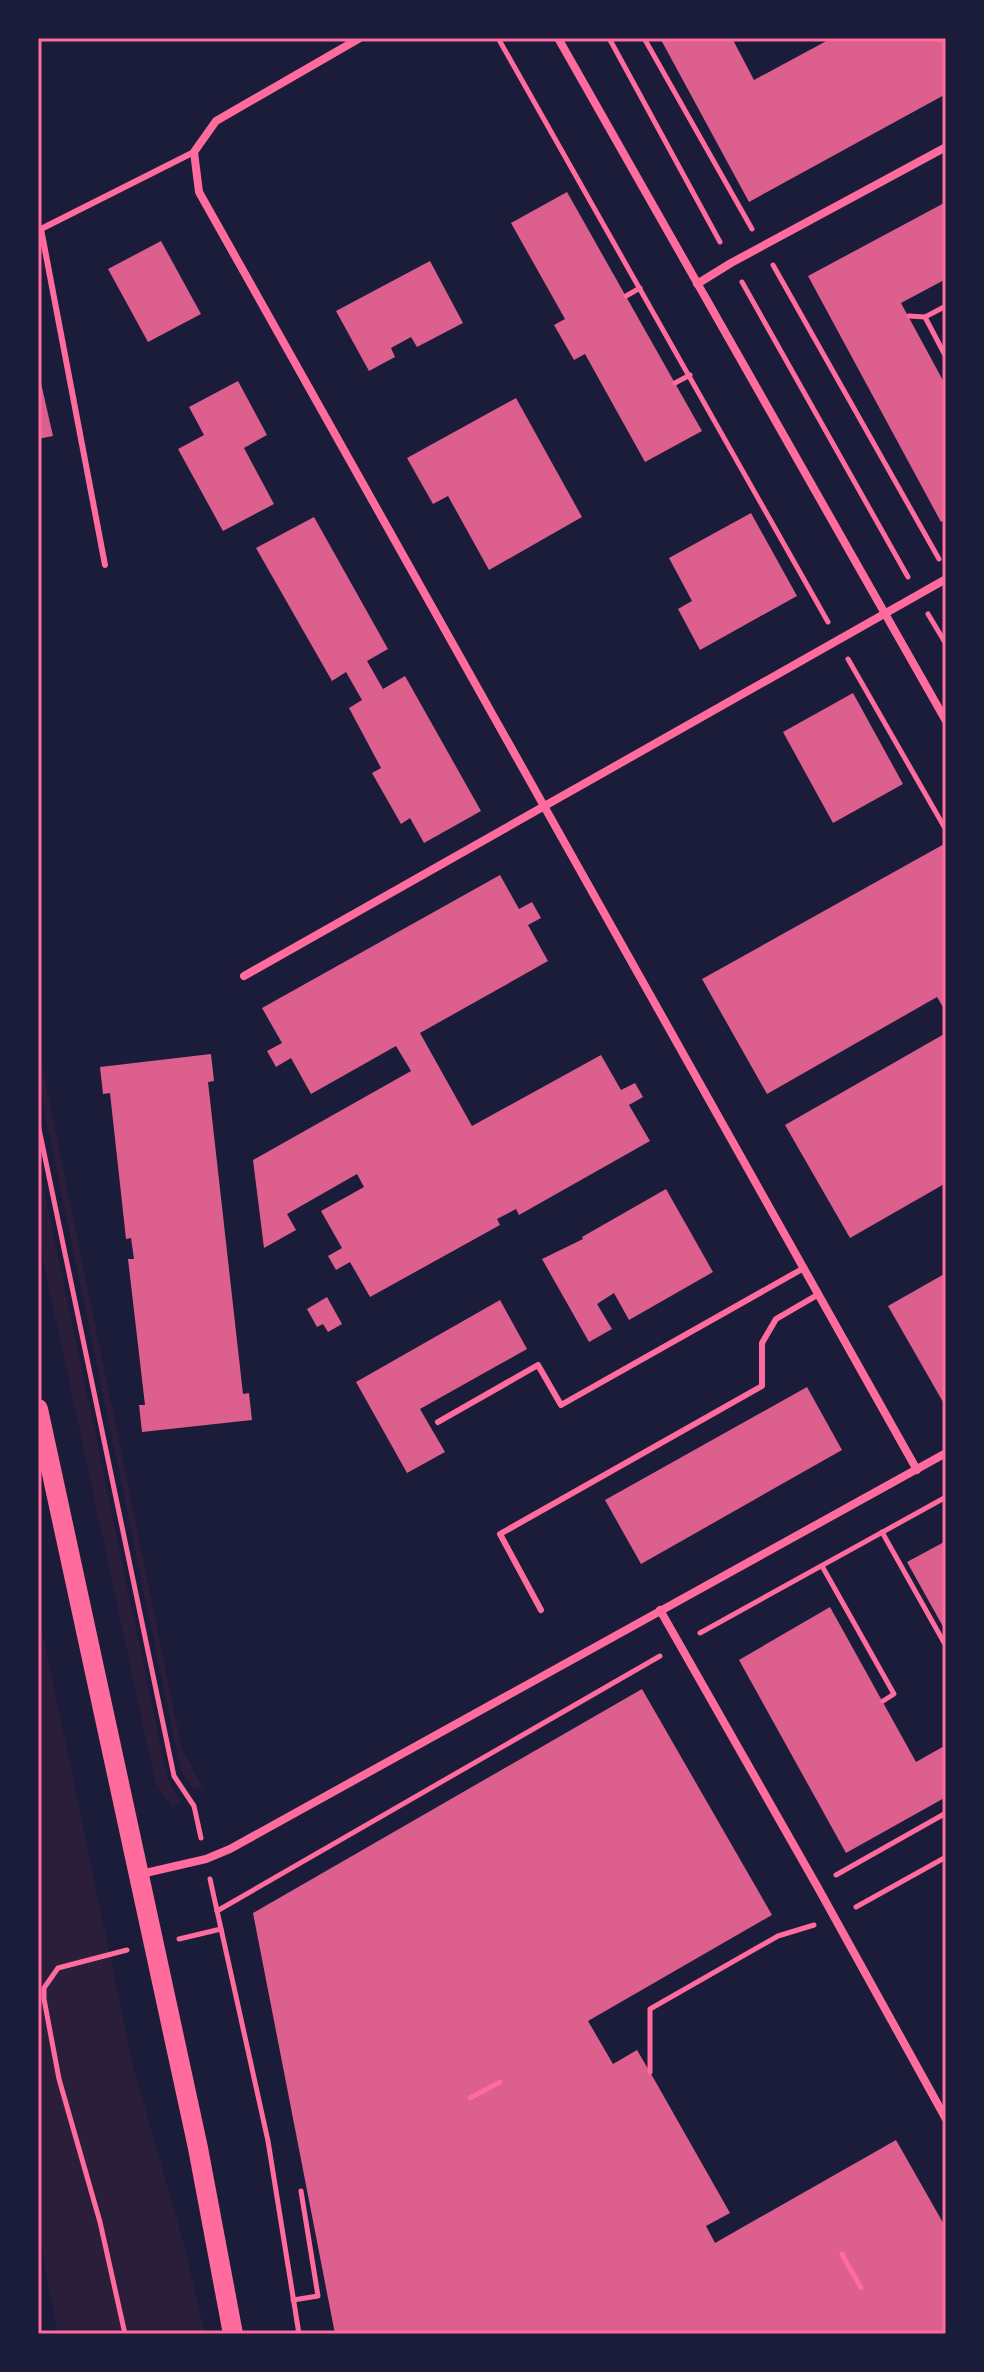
<svg xmlns="http://www.w3.org/2000/svg" width="984" height="2372" viewBox="0 0 984 2372" font-family="'Space Grotesk',sans-serif">
  <rect width="100%" height="100%" fill="#1b1b3a"/>
  <g fill="#2a1e3b">
    <path d="M 38,1046 L 182,1749 L 203,1789 L 193,1788 L 181,1772 L 38,1080 Z"/>
    <path d="M 38,1161 L 167,1777 L 180,1801 L 173,1806 L 164,1796 L 155,1781 L 38,1236 Z"/>
    <path d="M 38,1611 L 133,2066 L 184,2244 L 205,2334 L 58,2334 L 38,2231 Z"/>
  </g>
  <g fill="#dd5f8e">
    <path d="M 660,38 L 732,38 L 754,80 L 832,38 L 946,38 L 946,94 L 749,202 Z"/>
    <path d="M 567,192 L 702,431 L 645,462 L 585,354 L 574,360 L 554,325 L 565,319 L 511,223 Z"/>
    <path d="M 946,202 L 946,279 L 901,303 L 946,386 L 946,519 L 941,522 L 808,276 Z"/>
    <path d="M 161,241 L 201,314 L 148,342 L 108,269 Z"/>
    <path d="M 430,261 L 463,323 L 417,347 L 411,337 L 391,348 L 395,357 L 369,371 L 336,311 Z"/>
    <path d="M 38,370 L 53,436 L 38,439 Z"/>
    <path d="M 238,381 L 267,435 L 244,448 L 274,504 L 223,531 L 178,449 L 204,435 L 189,407 Z"/>
    <path d="M 516,398 L 582,517 L 489,570 L 448,496 L 433,504 L 407,458 Z"/>
    <path d="M 751,513 L 797,596 L 700,650 L 678,609 L 692,601 L 669,558 Z"/>
    <path d="M 314,517 L 388,649 L 367,661 L 383,689 L 405,676 L 481,811 L 424,843 L 410,818 L 401,824 L 372,773 L 381,768 L 349,708 L 362,700 L 346,672 L 332,681 L 256,548 Z"/>
    <path d="M 853,693 L 903,784 L 833,823 L 783,732 Z"/>
    <path d="M 946,843 L 946,1012 L 937,997 L 767,1094 L 702,979 Z"/>
    <path d="M 500,875 L 519,909 L 532,902 L 541,918 L 528,925 L 548,961 L 420,1033 L 472,1126 L 601,1055 L 621,1090 L 635,1083 L 643,1097 L 629,1105 L 650,1141 L 519,1215 L 516,1209 L 497,1219 L 500,1225 L 370,1297 L 350,1262 L 336,1270 L 328,1256 L 342,1248 L 321,1211 L 364,1187 L 357,1174 L 287,1214 L 296,1230 L 264,1248 L 253,1160 L 411,1071 L 396,1046 L 311,1094 L 291,1058 L 276,1067 L 267,1051 L 282,1043 L 262,1008 Z"/>
    <path d="M 946,1033 L 946,1183 L 850,1238 L 785,1125 Z"/>
    <path d="M 211,1054 L 214,1081 L 208,1082 L 243,1394 L 249,1393 L 252,1420 L 142,1432 L 139,1405 L 145,1405 L 128,1259 L 134,1259 L 131,1238 L 126,1239 L 110,1093 L 103,1094 L 100,1067 Z"/>
    <path d="M 666,1189 L 713,1272 L 629,1320 L 614,1293 L 597,1304 L 612,1329 L 589,1342 L 542,1259 L 583,1239 L 582,1237 Z"/>
    <path d="M 946,1273 L 946,1400 L 943,1402 L 888,1306 Z"/>
    <path d="M 327,1297 L 342,1324 L 328,1332 L 323,1324 L 317,1327 L 307,1309 Z"/>
    <path d="M 500,1300 L 527,1349 L 420,1409 L 445,1452 L 407,1473 L 356,1382 Z"/>
    <path d="M 807,1387 L 842,1450 L 641,1564 L 605,1500 Z"/>
    <path d="M 946,1541 L 946,1632 L 907,1562 Z"/>
    <path d="M 830,1607 L 916,1762 L 946,1745 L 946,1797 L 846,1853 L 739,1660 Z"/>
    <path d="M 642,1689 L 772,1915 L 588,2021 L 613,2064 L 637,2050 L 650,2072 L 730,2213 L 706,2226 L 715,2243 L 896,2140 L 946,2228 L 946,2334 L 335,2334 L 253,1913 Z"/>
  </g>
  <g fill="none" stroke-linecap="round" stroke-linejoin="round">
    <g stroke="#ff6b9d" stroke-width="5">
      <path d="M 498,38 L 828,622"/>
      <path d="M 609,38 L 720,242"/>
      <path d="M 644,38 L 752,229"/>
      <path d="M 773,265 L 939,559"/>
      <path d="M 742,282 L 908,577"/>
      <path d="M 626,296 L 640,288"/>
      <path d="M 946,306 L 925,317 L 946,357"/>
      <path d="M 909,316 L 925,317"/>
      <path d="M 675,383 L 690,375"/>
      <path d="M 928,614 L 946,644"/>
      <path d="M 848,659 L 946,830"/>
      <path d="M 38,1124 L 174,1776 L 194,1806 L 201,1838"/>
      <path d="M 882,1532 L 946,1646"/>
      <path d="M 822,1566 L 894,1694 L 883,1701"/>
      <path d="M 700,1633 L 946,1497"/>
      <path d="M 836,1875 L 946,1813"/>
      <path d="M 210,1879 L 268,2141 L 299,2334"/>
      <path d="M 856,1907 L 946,1857"/>
      <path d="M 217,1911 L 660,1656"/>
      <path d="M 179,1939 L 221,1929"/>
      <path d="M 650,2072 L 650,2009 L 778,1936 L 814,1925"/>
      <path d="M 470,2098 L 500,2082"/>
      <path d="M 842,2254 L 861,2288"/>
      <path d="M 293,2300 L 318,2296 L 301,2191"/>
      <path d="M 125,2334 L 100,2222 L 59,2079 L 44,1999 L 44,1988 L 58,1968 L 127,1950"/>
    </g>
    <g stroke="#ff6b9d" stroke-width="6">
      <path d="M 105,565 L 41,229 L 194,152"/>
      <path d="M 438,1422 L 538,1365 L 561,1405 L 804,1268"/>
      <path d="M 541,1610 L 500,1534 L 762,1386 L 762,1343 L 776,1319 L 819,1294"/>
    </g>
    <g stroke="#ff6b9d" stroke-width="8">
      <path d="M 360,38 L 216,121 L 194,152 L 199,192 L 917,1470"/>
      <path d="M 558,38 L 946,721"/>
      <path d="M 697,284 L 731,263 L 946,147"/>
      <path d="M 244,976 L 946,579"/>
      <path d="M 660,1610 L 817,1886 L 946,2119"/>
      <path d="M 141,1874 L 206,1859 L 230,1849 L 946,1453"/>
    </g>
    <path stroke="#ff6b9d" stroke-width="20" d="M 38,1409 L 198,2148 L 233,2334"/>
  </g>
  <rect width="984" height="2372" fill="none" stroke="#1b1b3a" stroke-width="80"/>
  <rect x="40" y="40" width="904" height="2292" fill="none" stroke="#ff6b9d" stroke-width="3"/>
</svg>
